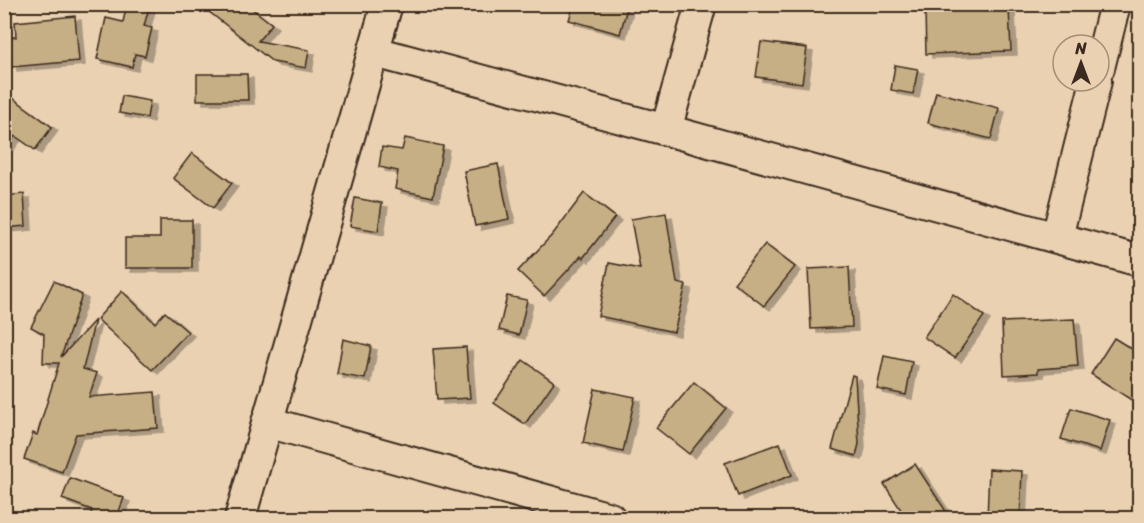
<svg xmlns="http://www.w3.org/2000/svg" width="1144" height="523" viewBox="0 0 1144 523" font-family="Sriracha,sans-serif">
  <defs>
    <filter id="shadow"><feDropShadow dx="6" dy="4" stdDeviation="0" flood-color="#0004"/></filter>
  </defs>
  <rect width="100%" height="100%" fill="#e9d1b1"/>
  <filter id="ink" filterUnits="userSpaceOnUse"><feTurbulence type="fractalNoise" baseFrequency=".0167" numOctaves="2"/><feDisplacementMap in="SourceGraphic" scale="12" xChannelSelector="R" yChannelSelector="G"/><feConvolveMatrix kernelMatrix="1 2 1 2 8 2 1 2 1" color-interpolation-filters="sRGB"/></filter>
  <g filter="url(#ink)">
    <g fill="#c6af84" stroke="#3b2a1e" stroke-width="1.5" filter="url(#shadow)">
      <path d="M 127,4 L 150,4 L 144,26 L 152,28 L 145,56 L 135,54 L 132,67 L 97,59 L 106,18 L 123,22 Z"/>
      <path d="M 199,4 L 246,4 L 272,24 L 258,41 L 309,50 L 306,68 L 273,62 Z"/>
      <path d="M 574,4 L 628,4 L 620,34 L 569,20 Z"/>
      <path d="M 1009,8 L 1011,51 L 926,54 L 925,11 Z"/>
      <path d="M 75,16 L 79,61 L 11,67 L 8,37 L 16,37 L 15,22 Z"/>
      <path d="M 761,42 L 807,48 L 802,83 L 756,77 Z"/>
      <path d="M 895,65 L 918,69 L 913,94 L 891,90 Z"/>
      <path d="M 197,74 L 247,74 L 248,100 L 197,100 Z"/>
      <path d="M 936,92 L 999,108 L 991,139 L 928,123 Z"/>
      <path d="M 122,96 L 150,101 L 147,118 L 119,113 Z"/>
      <path d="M 13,98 L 52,127 L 35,150 L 15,136 L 4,151 L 4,110 Z"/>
      <path d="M 405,138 L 443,146 L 433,197 L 395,189 L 398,171 L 379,167 L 382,147 L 402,150 Z"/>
      <path d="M 192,153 L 232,183 L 213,208 L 173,178 Z"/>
      <path d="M 498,164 L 509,219 L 475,226 L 464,171 Z"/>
      <path d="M 584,193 L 615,217 L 583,258 L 581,256 L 544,296 L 518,271 L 553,234 Z"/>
      <path d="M 24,194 L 26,226 L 4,228 L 4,196 Z"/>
      <path d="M 355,198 L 382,203 L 378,231 L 350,226 Z"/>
      <path d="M 666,213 L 677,283 L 686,285 L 674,332 L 598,316 L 609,263 L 640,269 L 631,219 Z"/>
      <path d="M 160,220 L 192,220 L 192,268 L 125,268 L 125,238 L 160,238 Z"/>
      <path d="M 765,244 L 795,267 L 764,306 L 734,283 Z"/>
      <path d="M 849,267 L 852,327 L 811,329 L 808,269 Z"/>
      <path d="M 54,281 L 82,295 L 61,357 L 95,320 L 83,369 L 97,373 L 89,397 L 155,392 L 158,428 L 76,434 L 62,472 L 24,459 L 33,433 L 37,435 L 59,363 L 43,363 L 44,334 L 31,327 Z"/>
      <path d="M 122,291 L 155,323 L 165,312 L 188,332 L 152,370 L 97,319 Z"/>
      <path d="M 953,294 L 984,316 L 955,358 L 924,337 Z"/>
      <path d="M 507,296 L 527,300 L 519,335 L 499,330 Z"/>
      <path d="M 1074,319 L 1078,366 L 1038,369 L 1038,373 L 1004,375 L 1002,322 Z"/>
      <path d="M 1114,338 L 1140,354 L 1140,390 L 1133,401 L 1091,374 Z"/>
      <path d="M 343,339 L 371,346 L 365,379 L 337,374 Z"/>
      <path d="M 466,347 L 470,398 L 437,400 L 433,349 Z"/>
      <path d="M 884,356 L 912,362 L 906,395 L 877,389 Z"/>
      <path d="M 523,360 L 554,382 L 525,424 L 494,403 Z"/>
      <path d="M 852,375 L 855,376 L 859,444 L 856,456 L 832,449 Z"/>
      <path d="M 694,382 L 726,408 L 689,454 L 656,428 Z"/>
      <path d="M 595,389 L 635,397 L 623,452 L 583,443 Z"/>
      <path d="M 1071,408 L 1110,420 L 1100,451 L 1061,439 Z"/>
      <path d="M 780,443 L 792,475 L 738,496 L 725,463 Z"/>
      <path d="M 915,464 L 951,519 L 907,519 L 884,484 Z"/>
      <path d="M 989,469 L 1022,471 L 1020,519 L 987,519 Z"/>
      <path d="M 70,478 L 124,498 L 116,519 L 89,519 L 92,510 L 62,499 Z"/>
    </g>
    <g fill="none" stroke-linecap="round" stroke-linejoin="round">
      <defs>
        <g id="minor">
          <path d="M 375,52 L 666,130 L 1140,261"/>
          <path d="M 1099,68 L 1115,4"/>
          <path d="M 666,130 L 701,4"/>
          <path d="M 1057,237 L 1096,81"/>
          <path d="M 267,422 L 610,518"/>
          <path d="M 240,518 L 387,4"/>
        </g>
      </defs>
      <use href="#minor" stroke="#3b2a1e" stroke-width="34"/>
      <use href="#minor" stroke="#e9d1b1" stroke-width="30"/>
    </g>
  </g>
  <rect width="1144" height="523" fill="none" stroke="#e9d1b1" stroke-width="24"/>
  <rect x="12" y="12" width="1120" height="499" fill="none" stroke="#3b2a1e" stroke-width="2" filter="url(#ink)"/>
  <g transform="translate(1081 63)"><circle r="28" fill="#e9d1b1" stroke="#a38e76" stroke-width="1.5"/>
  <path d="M0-4.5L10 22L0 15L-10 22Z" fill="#3b2a1e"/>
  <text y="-9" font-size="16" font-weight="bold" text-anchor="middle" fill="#3b2a1e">N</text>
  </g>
</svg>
